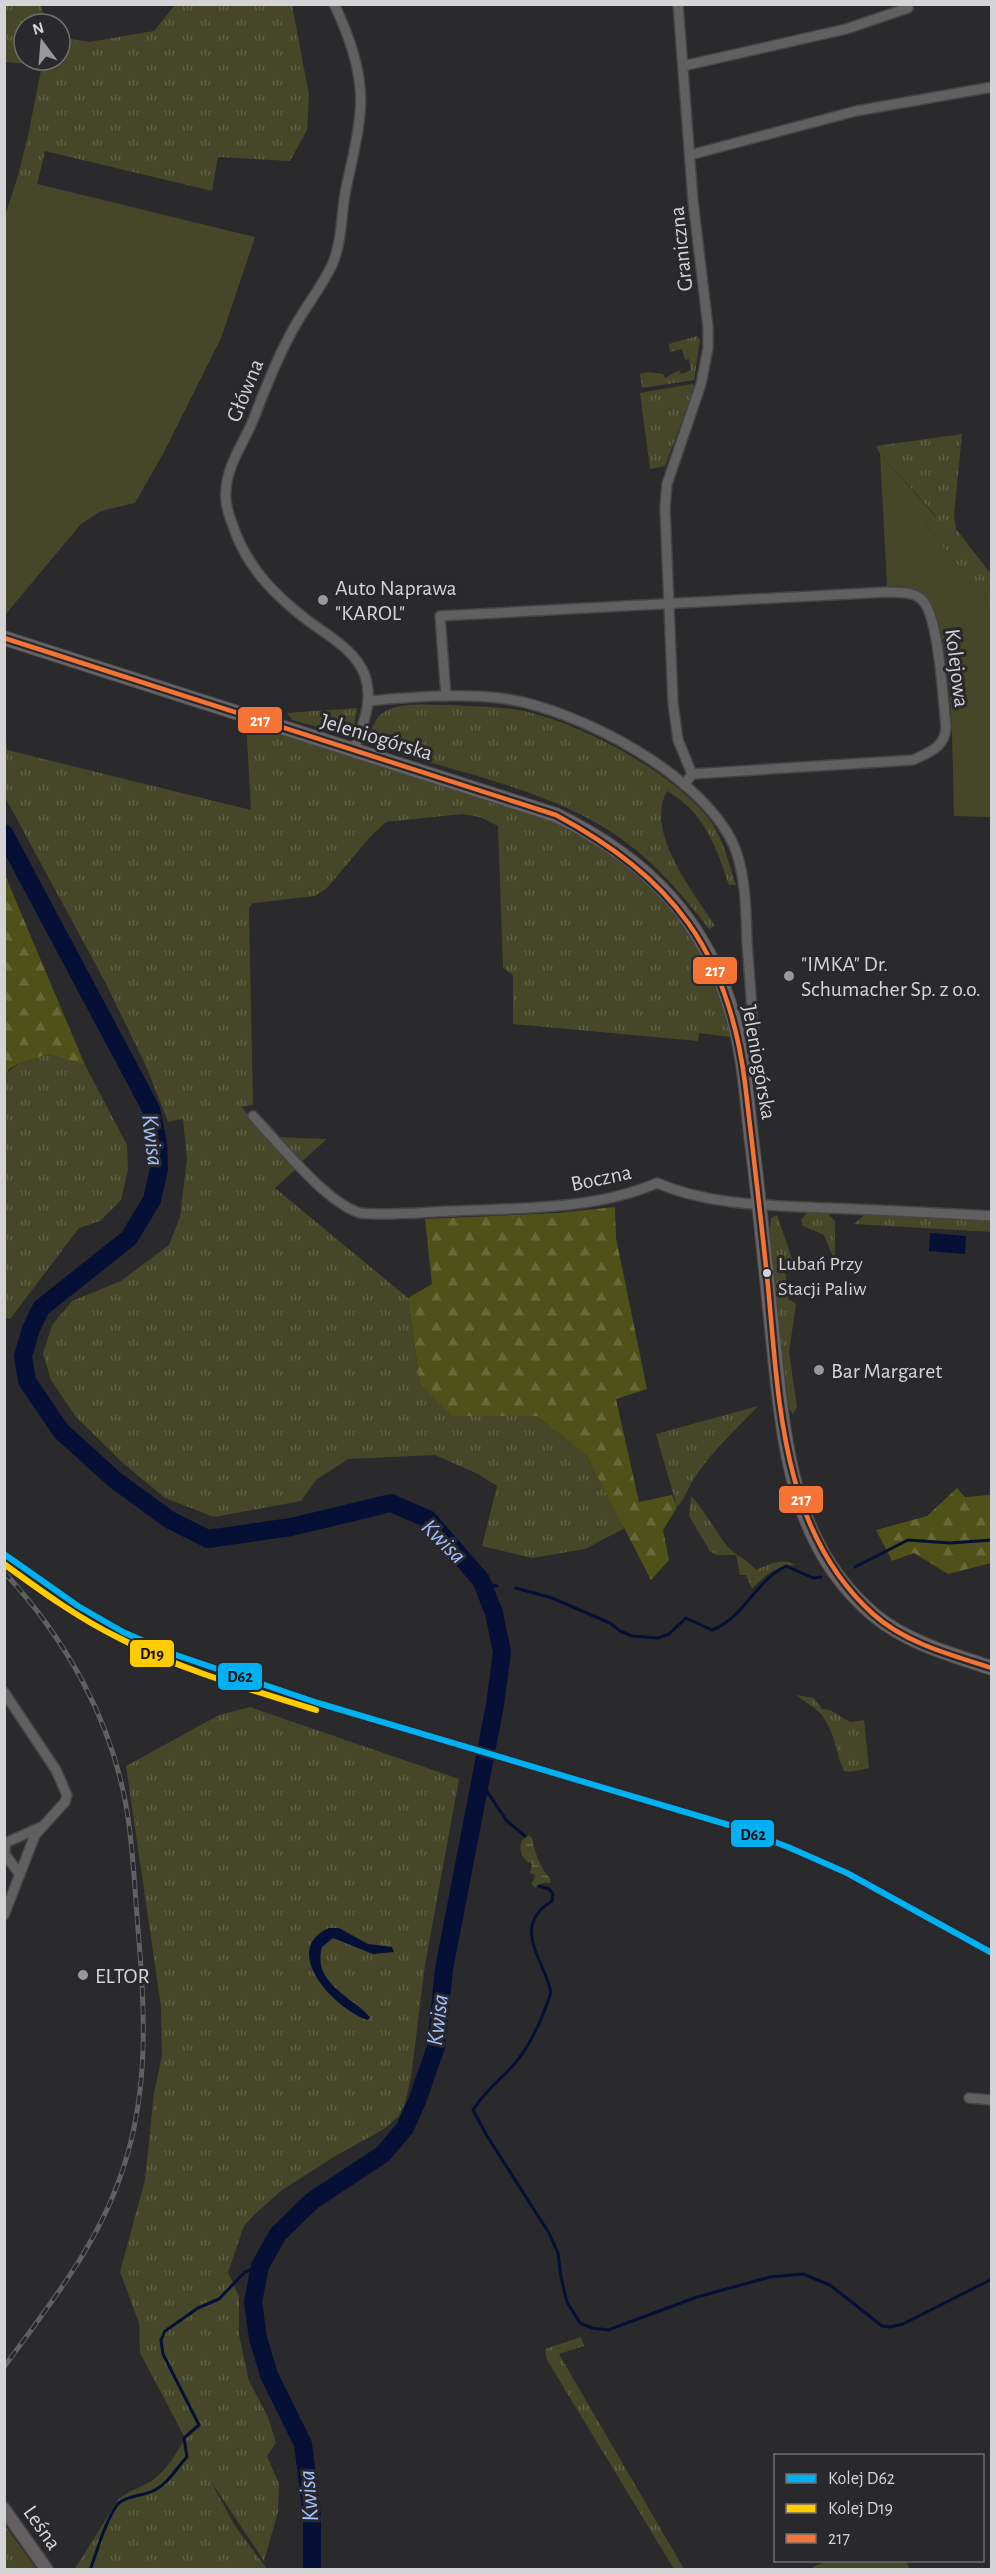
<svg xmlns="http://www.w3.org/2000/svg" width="996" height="2574" viewBox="0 0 996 2574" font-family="'Alegreya Sans',sans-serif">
  <defs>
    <pattern id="grass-tufts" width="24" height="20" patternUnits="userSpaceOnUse" patternTransform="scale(1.5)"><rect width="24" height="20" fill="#454728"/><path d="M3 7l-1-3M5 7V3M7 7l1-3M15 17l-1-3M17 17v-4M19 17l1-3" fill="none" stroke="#5f6146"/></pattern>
    <pattern id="forest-firs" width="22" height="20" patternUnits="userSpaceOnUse" patternTransform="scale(1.5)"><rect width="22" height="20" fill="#4e5118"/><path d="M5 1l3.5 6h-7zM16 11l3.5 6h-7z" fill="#676939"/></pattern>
    <pattern id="wetland-marsh" width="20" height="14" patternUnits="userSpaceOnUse" patternTransform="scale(1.5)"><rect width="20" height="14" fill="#454728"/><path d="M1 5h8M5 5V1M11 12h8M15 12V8" fill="none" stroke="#5f6146"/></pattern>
  </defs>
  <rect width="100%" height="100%" fill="#2a292b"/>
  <g fill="url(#grass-tufts)">
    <path d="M 4,5 L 41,5 L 46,24 L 24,24 L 24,60 L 60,60 L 60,37 L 89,42 L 154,31 L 175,5 L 292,5 L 309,95 L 307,130 L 290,161 L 218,157 L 212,191 L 45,151 L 37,185 L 17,179 L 28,136 L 42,65 L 5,62 Z"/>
    <path d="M 697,336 L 700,340 L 694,380 L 642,388 L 640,374 L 647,372 L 663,374 L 665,378 L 679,370 L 681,374 L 691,370 L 689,359 L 685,360 L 682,349 L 670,352 L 669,344 Z"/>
    <path d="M 692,384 L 695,386 L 665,466 L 650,469 L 640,393 Z"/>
    <path d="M 962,434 L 954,515 L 956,529 L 991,574 L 991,608 L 926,525 L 936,516 L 880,454 L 876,446 Z"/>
    <path d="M 450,705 C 477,707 505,706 532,713 C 587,727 668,771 705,814 C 722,833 728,861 736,885 L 729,885 C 716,846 704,812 667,791 C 644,832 694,893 715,926 L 709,929 C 684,897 659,867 627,843 C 559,791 455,772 375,746 C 370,738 370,732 374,724 C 386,698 427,706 450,705 Z"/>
    <path d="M 357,708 L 354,726 L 342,734 L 292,720 L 287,713 Z"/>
    <path d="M 246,722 C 312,744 378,765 444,786 C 490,801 538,813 581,834 C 641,865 689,922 716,983 C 723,999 726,1018 731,1035 L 730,1037 L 699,1033 L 698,1041 L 513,1024 L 513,975 L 503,968 L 498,826 L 480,817 L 462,814 L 386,822 L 369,838 L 327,888 L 315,896 L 253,903 L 249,908 L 253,1105 L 241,1107 L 298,1167 L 275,1188 L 408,1298 L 420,1384 L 452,1415 L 537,1416 L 587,1456 L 625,1528 L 585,1549 L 532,1558 L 482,1546 L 497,1486 L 478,1474 L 435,1455 L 348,1459 L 316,1480 L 301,1501 L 214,1517 L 165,1498 L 124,1464 L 76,1417 L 51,1380 L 43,1353 L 52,1325 L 72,1301 L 121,1281 L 169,1245 L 180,1217 L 187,1159 L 183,1119 L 168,1122 L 146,1066 L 104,980 L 5,797 L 4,724 L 7,750 L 251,810 Z"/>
    <path d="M 49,1054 L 85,1065 L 127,1145 L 128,1169 L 121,1200 L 100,1221 L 79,1228 L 10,1319 L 4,1318 L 4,1078 C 17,1059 27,1061 49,1054 Z"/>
    <path d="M 276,1137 L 327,1139 L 300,1163 Z"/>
    <path d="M 808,1211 L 826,1212 L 835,1221 L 835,1262 L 824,1235 L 803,1226 L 801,1220 Z"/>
    <path d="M 874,1214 L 991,1221 L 991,1232 L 854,1224 L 864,1215 Z"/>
    <path d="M 777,1215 L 795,1267 L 792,1271 L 785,1269 L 788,1299 L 796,1304 L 789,1352 L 797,1407 L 793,1414 L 789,1409 L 767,1227 L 770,1227 L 771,1218 Z"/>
    <path d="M 758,1406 C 737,1429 714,1449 697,1474 C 690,1483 684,1501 677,1507 L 656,1434 Z"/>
    <path d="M 691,1496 C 704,1510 713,1527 724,1542 C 733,1555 745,1557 756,1570 C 771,1564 781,1557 796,1565 C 776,1565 765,1575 752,1589 L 746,1575 L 740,1575 L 736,1555 L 716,1555 L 710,1551 L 689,1516 Z"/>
    <path d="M 797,1695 L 814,1698 L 822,1709 L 830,1710 L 850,1722 L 864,1720 L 869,1768 L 850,1772 L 844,1771 C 836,1753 834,1730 821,1714 C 814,1706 802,1701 797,1695 Z"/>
    <path d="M 250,1707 L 459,1779 L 425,1965 L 411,2077 L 405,2103 L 399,2116 L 384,2129 L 337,2155 L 282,2190 L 255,2214 L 244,2226 L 228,2272 L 239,2297 L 239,2335 L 249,2381 L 268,2417 L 276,2443 L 267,2456 L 279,2484 L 278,2512 L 264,2561 L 210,2480 L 235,2526 L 267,2569 L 74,2570 L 118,2500 C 127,2491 137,2489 148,2483 C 166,2472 175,2456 185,2438 L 140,2353 L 139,2323 L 120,2272 L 145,2180 L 154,2093 L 162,2055 L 161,2007 L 126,1766 L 219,1715 Z"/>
    <path d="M 581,2337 L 584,2346 L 559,2354 L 684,2569 L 674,2569 L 547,2360 L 545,2349 Z"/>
    <path d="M 4,2524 L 35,2567 L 37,2569 L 5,2569 Z"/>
    <path d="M 905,2560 L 910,2569 L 814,2570 L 813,2567 L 827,2561 Z"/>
  </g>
  <g fill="url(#forest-firs)">
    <path d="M 5,875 L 85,1065 L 49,1054 L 19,1063 L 9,1069 L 5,1078 Z"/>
    <path d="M 615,1207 L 616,1238 L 647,1389 L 616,1399 L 639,1502 L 672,1495 L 677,1507 L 663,1530 L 669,1560 L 651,1580 L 587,1456 L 537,1416 L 452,1416 L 420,1384 L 408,1298 L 432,1284 L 425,1219 L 557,1213 Z"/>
    <path d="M 957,1488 L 965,1497 L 991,1495 L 991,1563 L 948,1574 L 914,1553 L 892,1561 L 876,1530 L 927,1516 Z"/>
  </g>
  <path fill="url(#wetland-marsh)" d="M 529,1835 L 532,1838 C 533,1849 542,1871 550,1878 L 551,1883 L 543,1883 L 535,1887 L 532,1884 L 535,1875 L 530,1873 L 532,1864 C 522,1860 518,1850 522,1840 Z"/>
  <g fill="#454728">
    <path d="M 17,179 L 255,237 L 221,338 L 164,452 L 135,503 L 101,511 L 81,524 L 5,615 L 4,219 Z"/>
    <path d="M 880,454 L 936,517 L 926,525 L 991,608 L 991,817 L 954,816 C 952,768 956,631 925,597 C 914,586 902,586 887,586 Z"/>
  </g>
  <g fill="#060f36">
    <path d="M 930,1233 L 966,1236 L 965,1254 L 929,1251 Z"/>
    <path d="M 329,1928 L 339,1928 L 368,1944 L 392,1947 L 394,1952 L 373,1954 L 333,1938 L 322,1947 C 312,1983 351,1996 370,2017 L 368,2020 C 337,2011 278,1950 329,1928 Z"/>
  </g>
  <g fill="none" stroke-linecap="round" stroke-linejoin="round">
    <g stroke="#060f36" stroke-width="3">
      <path d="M 855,1567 L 908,1540 L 950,1543 L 992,1540"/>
      <path d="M 483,1584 L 497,1586"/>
      <path d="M 516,1588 L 552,1598 L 610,1623 L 620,1631 L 632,1636 L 658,1638 L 669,1634 L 686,1618 L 712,1630 C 745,1617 754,1582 786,1566 L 813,1578 L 821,1577"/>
      <path d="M 480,1781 L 507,1821 L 525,1836"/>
      <path d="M 539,1886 L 549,1889 L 553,1894 L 552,1901 C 511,1926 543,1958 551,1992 C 542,2020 529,2050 508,2071 C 495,2084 483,2094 473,2110 L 487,2136 L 549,2233 L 558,2253 L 561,2277 L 567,2302 L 580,2323 L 592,2328 L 608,2330 L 697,2297 L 770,2277 L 803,2274 L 830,2285 L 882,2326 L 890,2327 L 903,2324 L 992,2279"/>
      <path d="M 90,2570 C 98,2549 104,2524 117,2505 C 124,2496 144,2496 155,2490 C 169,2483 176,2468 187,2457 L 184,2438 L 199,2425 L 163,2354 L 161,2340 L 165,2331 L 198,2308 L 219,2299 L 245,2272 L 260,2266"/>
    </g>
    <path stroke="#060f36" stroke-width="18" d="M 4,833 L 151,1109 L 158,1144 L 159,1169 L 152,1200 L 129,1238 L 41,1308 L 31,1329 L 23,1356 L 27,1381 L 61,1431 L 115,1480 L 170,1520 L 208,1539 L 291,1527 L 391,1503 L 428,1519 L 481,1580 L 494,1613 L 502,1652 L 495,1705 L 444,1969 L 436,2047 L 417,2101 L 405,2128 L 383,2154 L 312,2201 L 278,2234 L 260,2266 L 253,2302 L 258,2338 L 269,2375 L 303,2444 L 312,2516 L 312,2570"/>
    <defs>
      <g id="minor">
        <path d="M 334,4 C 350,37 364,76 360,113 C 358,140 350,167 345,194 C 341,218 342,242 332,265 C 323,284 310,301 299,319 C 280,351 267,384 254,418 C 245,441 227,465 226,490 C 224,505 231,520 236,534 C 250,570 276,596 307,620 C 327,635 356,650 365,676 C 374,701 362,727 354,751"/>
        <path d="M 678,4 L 693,201 L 708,327 L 708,348 L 701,384 L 667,484 L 665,508 L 673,703 L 678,740 L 692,774 L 684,785"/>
        <path d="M 683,66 L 846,29 L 908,8"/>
        <path d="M 690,155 L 856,111 L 992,87"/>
        <path d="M 446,696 L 440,616 L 887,592 C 898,593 914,591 922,600 C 939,616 943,701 946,727 C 945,748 929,752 913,760 L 692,774"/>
        <path d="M 368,701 C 411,697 457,693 500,698 C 575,707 709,777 736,851 C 746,880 746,912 747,942 C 750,983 753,1023 756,1064"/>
        <path d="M 253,1116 C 279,1143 326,1203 360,1213 C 391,1216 422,1212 453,1211 C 521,1208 594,1210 657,1183 C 711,1206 769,1205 827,1208 C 882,1210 937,1213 992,1216"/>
        <path d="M 4,1692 L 56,1770 L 67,1795 L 65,1802 L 35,1835 L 4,1915"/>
        <path d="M 20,1875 L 5,1854 L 5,1843 L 41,1827"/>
        <path d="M 969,2098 L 992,2100"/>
      </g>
      <path id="secondary" d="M 4,2509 L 47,2570"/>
      <path id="primary" d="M 4,638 L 556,815 C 648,860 709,922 735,1024 C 745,1062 747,1104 752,1143 C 762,1224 769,1305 778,1386 C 788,1473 803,1555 874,1615 C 906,1642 952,1655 992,1668"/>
    </defs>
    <use href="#minor" stroke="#454446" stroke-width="12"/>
    <use href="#secondary" stroke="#454446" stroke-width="15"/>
    <use href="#primary" stroke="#454446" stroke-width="16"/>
    <use href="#minor" stroke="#606061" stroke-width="9"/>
    <use href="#secondary" stroke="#646062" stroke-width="12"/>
    <use href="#primary" stroke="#676264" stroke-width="14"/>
    <defs>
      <g id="rail">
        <path d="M 4,1562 C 62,1608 124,1646 194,1670 C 234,1683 276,1693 318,1703"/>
        <path d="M 4,1572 C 66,1639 112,1720 127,1811 C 134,1854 135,1898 139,1941 C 146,2023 148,2104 118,2183 C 93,2251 47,2308 4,2367"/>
      </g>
    </defs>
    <use href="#rail" stroke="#605f61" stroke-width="5"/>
    <use href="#rail" stroke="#29282c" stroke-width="3" stroke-dasharray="9" stroke-linecap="butt"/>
    <defs>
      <path id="bus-1" d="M 4,638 L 556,815 C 673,878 728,950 745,1083 C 753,1151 761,1218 768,1286 C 779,1401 781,1531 873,1614 C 905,1643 951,1655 992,1668"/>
    </defs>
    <use href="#bus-1" stroke="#29282c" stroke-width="9"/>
    <use href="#bus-1" stroke="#f57335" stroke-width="4.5"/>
    <defs>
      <path id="rail-1" d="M 4,1554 L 78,1606 L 123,1632 L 176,1655 L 318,1703 L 729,1825 L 788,1847 L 847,1873 L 992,1953"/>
      <path id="rail-2" d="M 4,1564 C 41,1591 78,1618 119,1638 C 181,1670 249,1689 316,1710"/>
    </defs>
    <use href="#rail-1" stroke="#29282c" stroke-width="10"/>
    <use href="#rail-2" stroke="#29282c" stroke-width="10"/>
    <use href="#rail-1" stroke="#00b0f0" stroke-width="6"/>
    <use href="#rail-2" stroke="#fc0" stroke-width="6"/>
  </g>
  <g fill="#98989a" stroke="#29282c" stroke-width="2">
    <circle cx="323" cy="600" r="6"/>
    <circle cx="789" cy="976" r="6"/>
    <circle cx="819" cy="1370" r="6"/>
    <circle cx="83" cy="1975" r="6"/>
  </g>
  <circle fill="#d4d3d6" stroke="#29282c" stroke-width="2" cx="767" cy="1273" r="5"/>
  <g text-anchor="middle" stroke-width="6" stroke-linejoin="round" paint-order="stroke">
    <g font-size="20" fill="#d4d3d6" stroke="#29282c" text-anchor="start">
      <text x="778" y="1270">Lubań Przy<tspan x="778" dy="25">Stacji Paliw</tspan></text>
    </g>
    <g font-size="22" fill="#d4d3d6" stroke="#29282c">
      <text transform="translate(680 249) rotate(-96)" y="8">Graniczna</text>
      <text transform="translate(244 390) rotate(-68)" y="8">Główna</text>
      <text transform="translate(958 668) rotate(83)" y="8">Kolejowa</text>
      <text transform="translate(377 736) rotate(17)" y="8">Jeleniogórska</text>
      <text transform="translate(760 1062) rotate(80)" y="8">Jeleniogórska</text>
      <text transform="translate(601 1177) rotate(-12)" y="8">Boczna</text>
      <text transform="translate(43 2527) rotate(55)" y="8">Leśna</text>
    </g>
    <g font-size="22" fill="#d4d3d6" stroke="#29282c" text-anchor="start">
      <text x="335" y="595">Auto Naprawa<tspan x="335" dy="25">"KAROL"</tspan></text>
      <text x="801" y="971">"IMKA" Dr.<tspan x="801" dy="25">Schumacher Sp. z o.o.</tspan></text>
      <text x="831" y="1378">Bar Margaret</text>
      <text x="95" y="1983">ELTOR</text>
    </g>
    <g font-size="24" font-style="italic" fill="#a2c0fd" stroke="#29282c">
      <text transform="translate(153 1140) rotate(83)" y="8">Kwisa</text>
      <text transform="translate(444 1541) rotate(45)" y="8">Kwisa</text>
      <text transform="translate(437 2020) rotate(-83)" y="8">Kwisa</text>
      <text transform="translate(308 2496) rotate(-95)" y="8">Kwisa</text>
    </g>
  </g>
  <g stroke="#29282c" stroke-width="2">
    <rect x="237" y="706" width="46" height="28" rx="6" fill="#f57335"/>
    <rect x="692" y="956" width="46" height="29" rx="6" fill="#f57335"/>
    <rect x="778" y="1485" width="46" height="29" rx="6" fill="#f57335"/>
    <rect x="129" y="1639" width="46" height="29" rx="6" fill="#fc0"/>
    <rect x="217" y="1662" width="46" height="29" rx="6" fill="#00b0f0"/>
    <rect x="730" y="1819" width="45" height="29" rx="6" fill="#00b0f0"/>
  </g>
  <g font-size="16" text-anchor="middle" font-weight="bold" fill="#fff">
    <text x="260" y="726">217</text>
    <text x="715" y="976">217</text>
    <text x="801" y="1505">217</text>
  </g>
  <g font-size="16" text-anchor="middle" font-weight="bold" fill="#111">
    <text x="152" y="1659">D19</text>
    <text x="240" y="1682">D62</text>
    <text x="753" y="1840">D62</text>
  </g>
  <rect width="996" height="2574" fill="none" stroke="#d4d3d6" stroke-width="12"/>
  <rect x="774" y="2454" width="210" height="108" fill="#29282c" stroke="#6d6c70" stroke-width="1.5"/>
  <rect x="786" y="2474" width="30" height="9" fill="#00b0f0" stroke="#6d6c70" stroke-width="1.5"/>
  <text x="828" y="2484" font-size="18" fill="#d4d3d6">Kolej D62</text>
  <rect x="786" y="2504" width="30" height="9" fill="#ffcc00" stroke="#6d6c70" stroke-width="1.5"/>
  <text x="828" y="2514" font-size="18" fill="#d4d3d6">Kolej D19</text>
  <rect x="786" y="2534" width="30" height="9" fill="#f57335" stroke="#6d6c70" stroke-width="1.5"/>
  <text x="828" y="2544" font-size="18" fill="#d4d3d6">217</text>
  <g transform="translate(42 42) rotate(344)"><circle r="28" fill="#29282c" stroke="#6d6c70" stroke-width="1.5"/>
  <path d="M0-4.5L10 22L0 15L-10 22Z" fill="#98989a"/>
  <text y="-9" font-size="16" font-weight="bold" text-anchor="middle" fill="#d4d3d6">N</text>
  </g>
</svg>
